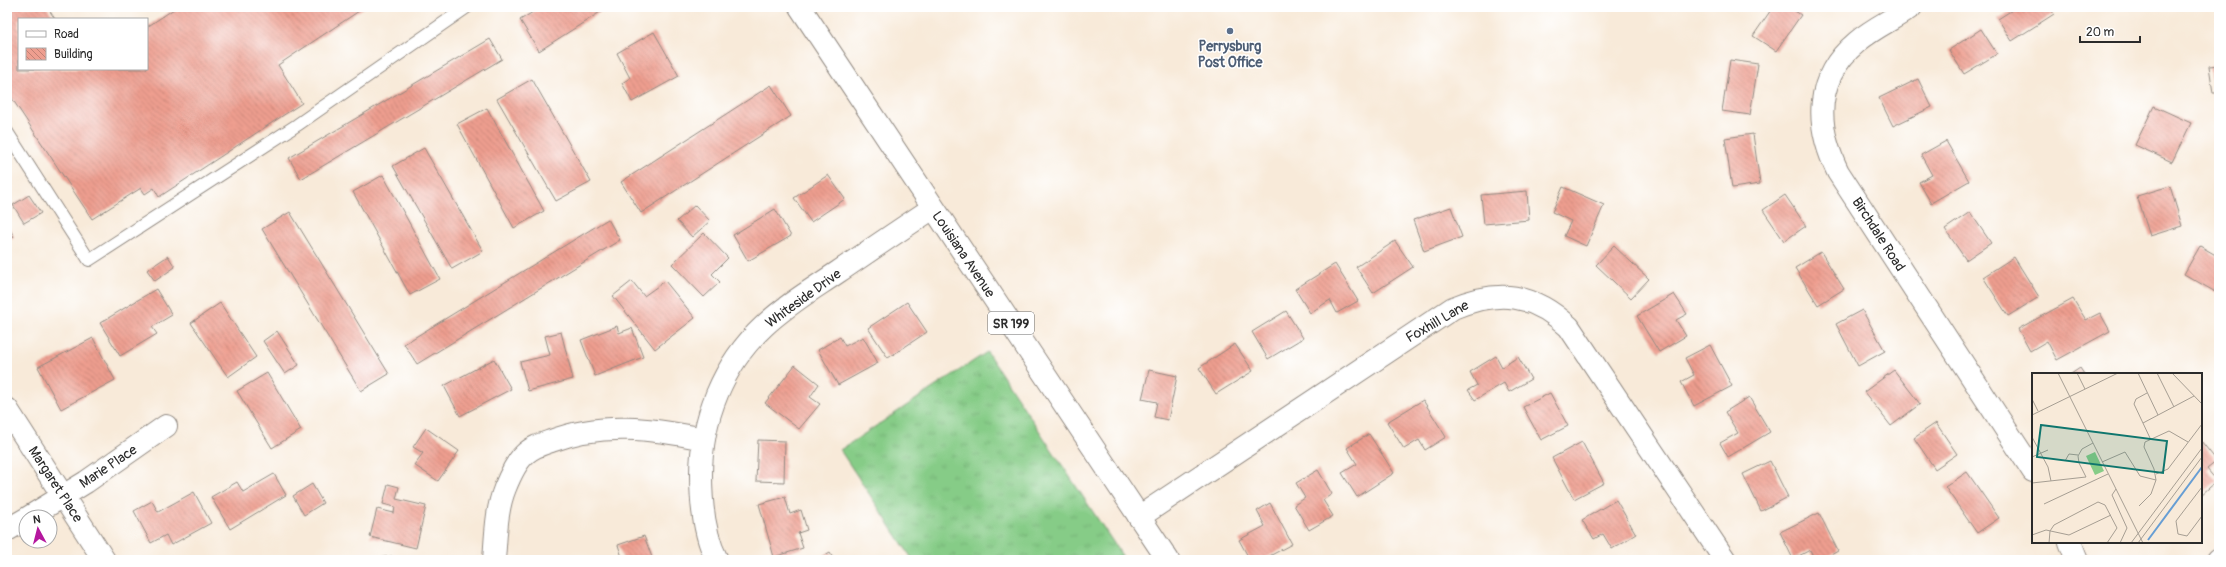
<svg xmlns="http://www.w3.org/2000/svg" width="2226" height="567" viewBox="0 0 2226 567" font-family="Pangolin,sans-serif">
  <defs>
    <pattern id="grass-tufts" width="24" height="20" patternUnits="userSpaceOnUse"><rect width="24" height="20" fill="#86cc87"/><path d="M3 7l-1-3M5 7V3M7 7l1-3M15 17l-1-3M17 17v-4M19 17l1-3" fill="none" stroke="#74af75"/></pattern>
    <pattern id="building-back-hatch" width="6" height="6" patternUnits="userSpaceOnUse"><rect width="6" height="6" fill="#ee9e8f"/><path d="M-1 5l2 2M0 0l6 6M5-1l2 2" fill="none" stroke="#c18175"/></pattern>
  </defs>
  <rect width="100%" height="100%" fill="#fff"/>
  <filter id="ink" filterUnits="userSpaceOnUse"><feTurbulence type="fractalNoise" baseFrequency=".025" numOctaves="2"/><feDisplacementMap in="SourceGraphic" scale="8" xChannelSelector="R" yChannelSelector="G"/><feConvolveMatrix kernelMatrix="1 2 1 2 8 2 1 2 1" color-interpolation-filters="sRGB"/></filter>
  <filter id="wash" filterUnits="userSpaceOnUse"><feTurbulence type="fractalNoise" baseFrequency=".012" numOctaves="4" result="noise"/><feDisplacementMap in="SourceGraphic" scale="16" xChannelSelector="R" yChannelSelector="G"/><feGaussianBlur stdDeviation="0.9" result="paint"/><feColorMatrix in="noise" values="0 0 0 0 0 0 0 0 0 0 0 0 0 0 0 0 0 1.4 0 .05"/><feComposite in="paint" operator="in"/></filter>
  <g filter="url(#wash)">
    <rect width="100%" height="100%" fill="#f8ead9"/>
    <path fill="url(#grass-tufts)" stroke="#587c59" d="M 987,352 L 1125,560 L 913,560 L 840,450 Z"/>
    <g id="blocks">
      <g fill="url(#building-back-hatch)">
        <path d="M 7,7 L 47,7 L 55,19 L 19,19 L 19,69 L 147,69 L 147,27 L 177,7 L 365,7 L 278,65 L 302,103 L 159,197 L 154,188 L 145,194 L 141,188 L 92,219 L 7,91 Z"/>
        <path d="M 541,7 L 608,7 L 539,51 L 520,20 Z"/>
        <path d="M 1773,7 L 1789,7 L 1801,15 L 1776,51 L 1753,36 Z"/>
        <path d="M 2017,7 L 2049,7 L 2054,14 L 2012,41 L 1998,19 Z"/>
        <path d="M 1981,29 L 1997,54 L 1964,74 L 1949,50 Z"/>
        <path d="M 654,32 L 679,76 L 632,102 L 622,83 L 630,78 L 617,53 Z"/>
        <path d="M 490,39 L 502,59 L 301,179 L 289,158 Z"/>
        <path d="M 1730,60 L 1758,64 L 1750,115 L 1722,111 Z"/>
        <path d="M 2219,65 L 2219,93 L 2213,93 L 2209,66 Z"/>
        <path d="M 532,79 L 591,182 L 556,201 L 497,99 Z"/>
        <path d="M 1918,79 L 1932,107 L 1893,126 L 1879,98 Z"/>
        <path d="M 771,85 L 791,116 L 641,213 L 621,182 Z"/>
        <path d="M 2154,106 L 2191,123 L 2172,162 L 2135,145 Z"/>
        <path d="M 487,108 L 544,211 L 514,228 L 457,124 Z"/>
        <path d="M 1753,134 L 1760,184 L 1732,188 L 1725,138 Z"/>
        <path d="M 1946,141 L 1969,181 L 1931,203 L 1919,182 L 1932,175 L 1921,155 Z"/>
        <path d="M 424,148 L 483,251 L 452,269 L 393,166 Z"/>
        <path d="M 383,175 L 440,279 L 410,295 L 353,192 Z"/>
        <path d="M 828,175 L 845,199 L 811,222 L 794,198 Z"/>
        <path d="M 2170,186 L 2182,226 L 2150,236 L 2137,196 Z"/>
        <path d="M 1563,187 L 1604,205 L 1586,246 L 1564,236 L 1571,221 L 1552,212 Z"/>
        <path d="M 1527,191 L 1529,220 L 1484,224 L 1481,195 Z"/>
        <path d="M 29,195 L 41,213 L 24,223 L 13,205 Z"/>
        <path d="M 1785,195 L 1806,226 L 1784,241 L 1763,210 Z"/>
        <path d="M 695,205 L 710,221 L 692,237 L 677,221 Z"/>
        <path d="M 1451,207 L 1462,237 L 1424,251 L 1413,220 Z"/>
        <path d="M 775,209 L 791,236 L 748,261 L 733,235 Z"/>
        <path d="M 290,212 L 389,374 L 361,391 L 262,229 Z"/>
        <path d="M 1970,212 L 1991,243 L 1966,260 L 1945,229 Z"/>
        <path d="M 608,219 L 620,240 L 417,364 L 404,344 Z"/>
        <path d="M 7,224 L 14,237 L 7,240 Z"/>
        <path d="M 704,233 L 728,258 L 712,274 L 720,282 L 704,297 L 672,264 Z"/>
        <path d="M 1395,241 L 1413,267 L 1373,293 L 1356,267 Z"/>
        <path d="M 1614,246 L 1649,279 L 1631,298 L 1596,265 Z"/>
        <path d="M 2200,246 L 2219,257 L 2219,294 L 2184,274 Z"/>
        <path d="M 1821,252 L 1844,289 L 1818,305 L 1795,268 Z"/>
        <path d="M 168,256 L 175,267 L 155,281 L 147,270 Z"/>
        <path d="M 2014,257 L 2039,297 L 2008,316 L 1983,277 Z"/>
        <path d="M 1335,264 L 1358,301 L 1337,313 L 1330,300 L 1310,313 L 1295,289 Z"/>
        <path d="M 632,281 L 644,296 L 665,281 L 695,318 L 655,349 L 613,296 Z"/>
        <path d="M 156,289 L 172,315 L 152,327 L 157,334 L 120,356 L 100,323 Z"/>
        <path d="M 1674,294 L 1687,314 L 1676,320 L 1686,336 L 1659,352 L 1637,316 Z"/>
        <path d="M 2073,299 L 2086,320 L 2100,313 L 2110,331 L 2057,360 L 2047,341 L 2030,351 L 2018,329 Z"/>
        <path d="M 907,302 L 927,332 L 888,358 L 868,328 Z"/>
        <path d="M 220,303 L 256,357 L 228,377 L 191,323 Z"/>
        <path d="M 1862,310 L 1885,351 L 1858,366 L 1836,324 Z"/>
        <path d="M 1286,311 L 1303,338 L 1268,359 L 1252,332 Z"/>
        <path d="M 617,326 L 619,333 L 632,328 L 643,357 L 595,376 L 581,340 Z"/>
        <path d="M 277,331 L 299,365 L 285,374 L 263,341 Z"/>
        <path d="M 561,332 L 573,379 L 528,391 L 520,362 L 550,355 L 545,336 Z"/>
        <path d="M 840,337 L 845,346 L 863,337 L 878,363 L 838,385 L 818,350 Z"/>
        <path d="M 93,338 L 115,380 L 61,409 L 38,367 Z"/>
        <path d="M 1235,344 L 1253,371 L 1216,394 L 1199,368 Z"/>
        <path d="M 1710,345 L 1732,386 L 1694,406 L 1681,382 L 1694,375 L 1685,358 Z"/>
        <path d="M 1496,356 L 1502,367 L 1518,357 L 1531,379 L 1509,392 L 1504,383 L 1475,400 L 1468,390 L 1477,385 L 1470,372 Z"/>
        <path d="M 494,359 L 511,389 L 460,416 L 444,386 Z"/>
        <path d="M 795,365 L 819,384 L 810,397 L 820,404 L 799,429 L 765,403 Z"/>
        <path d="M 2080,368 L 2084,374 L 2071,374 Z"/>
        <path d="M 1149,370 L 1177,376 L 1168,420 L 1154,417 L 1157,402 L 1142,399 Z"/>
        <path d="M 1894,370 L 1920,404 L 1891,426 L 1864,392 Z"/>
        <path d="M 267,373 L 301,430 L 272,448 L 237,391 Z"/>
        <path d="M 1550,393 L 1568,426 L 1541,440 L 1523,407 Z"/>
        <path d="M 1749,397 L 1770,432 L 1728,457 L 1720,443 L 1738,433 L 1725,412 Z"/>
        <path d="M 1423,400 L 1446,437 L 1425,450 L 1419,440 L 1404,449 L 1387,422 Z"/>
        <path d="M 1936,423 L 1957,454 L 1935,469 L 1914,438 Z"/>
        <path d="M 426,428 L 459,451 L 438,481 L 414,465 L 423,453 L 413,447 Z"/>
        <path d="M 1369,434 L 1394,473 L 1357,497 L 1342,473 L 1357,464 L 1347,448 Z"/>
        <path d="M 758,440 L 785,441 L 784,482 L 756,481 Z"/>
        <path d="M 2201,441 L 2217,461 L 2207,469 L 2217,481 L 2201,495 Z"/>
        <path d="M 1582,442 L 1604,483 L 1574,499 L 1552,458 Z"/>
        <path d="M 1770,461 L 1788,497 L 1761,511 L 1743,474 Z"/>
        <path d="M 1318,470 L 1332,494 L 1323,500 L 1333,516 L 1309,530 L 1294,505 L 1305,498 L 1296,483 Z"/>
        <path d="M 1967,472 L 1999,518 L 1977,533 L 1945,487 Z"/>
        <path d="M 274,474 L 286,495 L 230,529 L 211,497 L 237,482 L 243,492 Z"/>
        <path d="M 312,484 L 323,503 L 304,515 L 293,496 Z"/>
        <path d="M 388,484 L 399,487 L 396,499 L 426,506 L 416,548 L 370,537 L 377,509 L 394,513 L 395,507 L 383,504 Z"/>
        <path d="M 194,492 L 211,523 L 171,545 L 166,535 L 151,543 L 134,511 L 152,501 L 158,512 Z"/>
        <path d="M 785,497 L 790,514 L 801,510 L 807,530 L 798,533 L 803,548 L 774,557 L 759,504 Z"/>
        <path d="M 1616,500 L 1636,534 L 1612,549 L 1603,534 L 1594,539 L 1582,520 Z"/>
        <path d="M 1270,503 L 1292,544 L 1262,560 L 1250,560 L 1239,540 L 1265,526 L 1257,511 Z"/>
        <path d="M 1819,513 L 1838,551 L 1822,560 L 1815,560 L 1810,550 L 1793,559 L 1780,532 Z"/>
        <path d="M 644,536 L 653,560 L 623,560 L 618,545 Z"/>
        <path d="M 830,552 L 835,560 L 817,560 Z"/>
        <path d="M 392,556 L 392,560 L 371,560 L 371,559 Z"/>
      </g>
    </g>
  </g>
  <g filter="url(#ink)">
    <use href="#blocks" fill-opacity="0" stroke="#928a82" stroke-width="1"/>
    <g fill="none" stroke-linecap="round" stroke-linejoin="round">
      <defs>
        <path id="lane" d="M 7,132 L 89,260 L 297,125 L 467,7"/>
        <g id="street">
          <path d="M 1911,7 C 1894,19 1873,28 1857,42 C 1814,78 1815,125 1838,172 L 2033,471"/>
          <path d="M 7,409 L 104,560"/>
          <path d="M 29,517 L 86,482 L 166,426"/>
          <path d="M 1139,517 L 1453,308 C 1499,289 1533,293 1569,327 L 1725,560"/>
          <path d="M 7,530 L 26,519"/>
          <path d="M 2070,542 L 2077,560"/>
          <path d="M 494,560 C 496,537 496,510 505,488 C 509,478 516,462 525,454 C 532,447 542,444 551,441 C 601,422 652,428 703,439"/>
          <path d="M 717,560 C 704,535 701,503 701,475 C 701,419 723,364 764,326 C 786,305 813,289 838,272 C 869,251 901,229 933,208"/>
          <path d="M 2218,560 L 2219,559"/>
        </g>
        <path id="primary" d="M 800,7 L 1168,560"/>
      </defs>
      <use href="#lane" stroke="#928a82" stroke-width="14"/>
      <use href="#street" stroke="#928a82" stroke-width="24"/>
      <use href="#primary" stroke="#928a82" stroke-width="24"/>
      <use href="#lane" stroke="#fff" stroke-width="12"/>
      <use href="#street" stroke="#fff" stroke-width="22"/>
      <use href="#primary" stroke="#fff" stroke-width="22"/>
    </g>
  </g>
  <circle fill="#5c6f8a" stroke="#fff" stroke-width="1.5" cx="1230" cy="31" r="4"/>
  <g text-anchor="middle" stroke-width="3" stroke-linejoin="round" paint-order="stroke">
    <rect fill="#fff" stroke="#6b6b6b" stroke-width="1" x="988" y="312" width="46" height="22" rx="3"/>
    <g font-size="13" font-weight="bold" fill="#2b2b2b">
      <text x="1011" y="328">SR 199</text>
    </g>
    <g font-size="14" font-weight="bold" fill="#4e5e75" stroke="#fff">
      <text x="1230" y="51">Perrysburg<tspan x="1230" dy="16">Post Office</tspan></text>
    </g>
    <g font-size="14" fill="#2b2b2b" stroke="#fff">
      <text transform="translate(1879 234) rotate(57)" y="5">Birchdale Road</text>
      <text transform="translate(964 254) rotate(56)" y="5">Louisiana Avenue</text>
      <text transform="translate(803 298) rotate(-36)" y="5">Whiteside Drive</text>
      <text transform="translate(1437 321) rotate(-30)" y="5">Foxhill Lane</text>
      <text transform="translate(108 466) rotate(-34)" y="5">Marie Place</text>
      <text transform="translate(56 484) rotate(57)" y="5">Margaret Place</text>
    </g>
  </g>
  <g transform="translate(2032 373)">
    <rect width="170" height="170" fill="#f8ead9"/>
    <path d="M 63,79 L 72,98 L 63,102 L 54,83 Z" fill="#86cc87"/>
    <path fill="none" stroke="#679ed4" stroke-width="2" d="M 116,167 L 170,94"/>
    <path fill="none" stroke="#a69e93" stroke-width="1" d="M 26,0 L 111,170M 45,0 L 53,16M 106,0 L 126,42M 125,0 L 142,34M 140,0 L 170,31M 115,20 L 104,26 L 102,31 L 118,65M 0,26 L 6,38M 0,42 L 86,0M 111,50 L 162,23M 0,64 L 16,94 L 19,108M 0,84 L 16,77M 33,88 L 37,81 L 46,82M 70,89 L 93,79 L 108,103 L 124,107M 124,101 L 136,96 L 170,51M 0,110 L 54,104 L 47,90 L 46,83 L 50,76 L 61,70M 170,114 L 144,148 L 146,161 L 155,163 L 170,143M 84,116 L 80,122 L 95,155 L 88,170M 66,129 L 73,132 L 85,155 L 75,170M 12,131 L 76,101M 107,133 L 119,121 L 124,107 L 122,96 L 112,74 L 113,69 L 137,58 L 156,69M 0,162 L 14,157 L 37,162 L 79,142M 17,170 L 18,158 L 22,152 L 66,129M 99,170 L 170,75M 106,170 L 170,84"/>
    <path fill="#0f766e" fill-opacity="0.15" stroke="#0f766e" stroke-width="2" d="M 9,52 L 135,68 L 131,100 L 5,84 Z"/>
    <rect width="170" height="170" fill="none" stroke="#2b2b2b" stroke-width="2"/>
  </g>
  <rect width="2226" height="567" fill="none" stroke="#fff" stroke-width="24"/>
  <rect x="18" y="18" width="130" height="52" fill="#ffffff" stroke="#aaaaaa"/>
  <rect x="26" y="31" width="20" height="6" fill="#ffffff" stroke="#aaaaaa"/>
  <text x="54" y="38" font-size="12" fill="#2b2b2b">Road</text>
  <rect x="26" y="48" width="20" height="12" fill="url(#building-back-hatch)" stroke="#aaaaaa"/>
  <text x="54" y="58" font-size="12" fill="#2b2b2b">Building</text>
  <g transform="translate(38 529) rotate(353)"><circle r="19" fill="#ffffff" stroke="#aaaaaa"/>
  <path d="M0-3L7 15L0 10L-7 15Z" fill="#b5179e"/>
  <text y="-6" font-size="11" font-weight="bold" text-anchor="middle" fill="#2b2b2b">N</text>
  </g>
  <path d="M2080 36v6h60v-6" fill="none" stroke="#2b2b2b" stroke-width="2"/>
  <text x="2086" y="36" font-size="12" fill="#2b2b2b" stroke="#ffffff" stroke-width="3" paint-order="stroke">20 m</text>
</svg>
